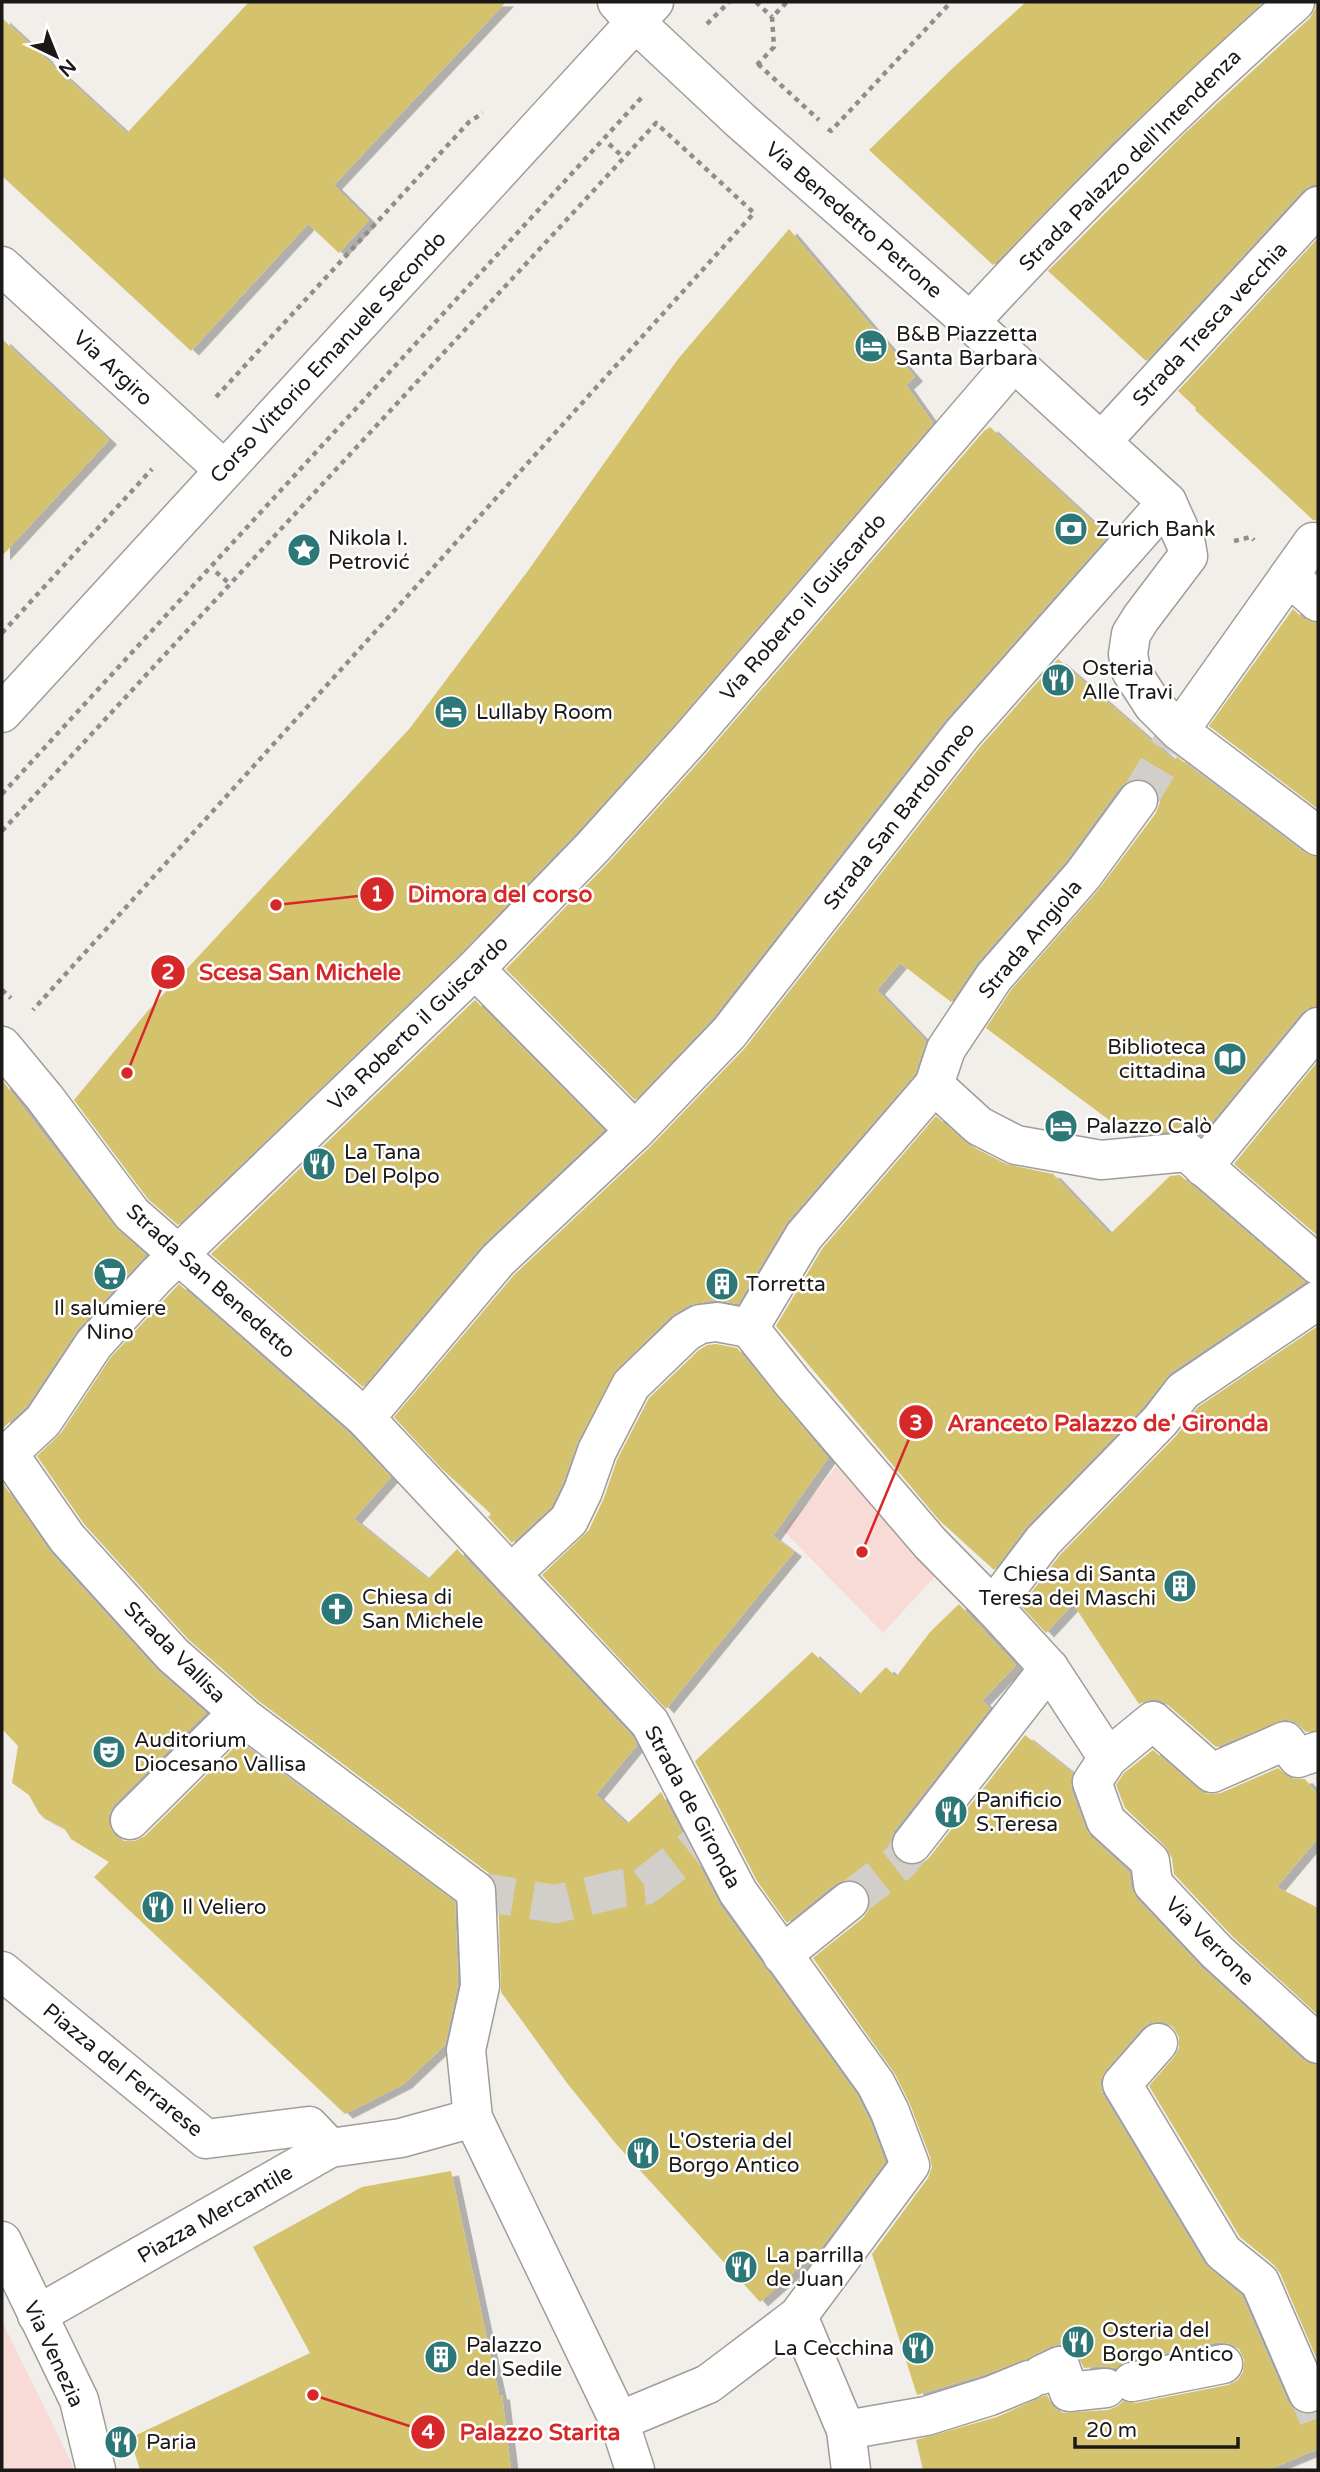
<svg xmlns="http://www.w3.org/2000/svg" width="1320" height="2472" viewBox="0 0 1320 2472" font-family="'Varela Round',sans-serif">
  <defs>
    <filter id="shadow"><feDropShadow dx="8" dy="4.5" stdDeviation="0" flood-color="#0004"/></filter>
  </defs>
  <rect width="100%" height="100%" fill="#f2efea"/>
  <g fill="#f8dad6">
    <path d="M 840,1462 L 937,1574 L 883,1633 L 784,1531 Z"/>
    <path d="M 2,2321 L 73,2466 L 73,2470 L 2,2470 Z"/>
  </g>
  <g fill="#d5c26d" filter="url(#shadow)">
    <path d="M 249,2 L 506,2 L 334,185 L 369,220 L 339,253 L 308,224 L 191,351 L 2,176 L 2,18 L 127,133 Z"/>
    <path d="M 1026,2 L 1263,2 L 1113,142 L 993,265 L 869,150 L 955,66 Z"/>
    <path d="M 1316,2 L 1318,2 L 1318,185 L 1311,185 L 1302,191 L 1146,361 L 1048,271 L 1184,134 L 1310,18 L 1315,9 Z"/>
    <path d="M 789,229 L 915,377 L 906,385 L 933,423 L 674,725 L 577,832 L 460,954 L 178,1225 L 148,1199 L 74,1100 L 146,1013 L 410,728 L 527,572 L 678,359 Z"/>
    <path d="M 1318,238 L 1318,521 L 1313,520 L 1195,410 L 1196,408 L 1178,391 Z"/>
    <path d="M 2,339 L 109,440 L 2,556 Z"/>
    <path d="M 990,427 L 1108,536 L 946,719 L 712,1019 L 635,1100 L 506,969 L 609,862 L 706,754 L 984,431 Z"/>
    <path d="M 1293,609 L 1304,619 L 1318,623 L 1318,809 L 1209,726 Z"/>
    <path d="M 1058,659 L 1174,760 L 1177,757 L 1305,853 L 1318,857 L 1318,1006 L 1310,1007 L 1301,1013 L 1201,1135 L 1185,1130 L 1129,1135 L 986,1028 L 1011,990 L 1099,889 L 1156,813 L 1160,802 L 1158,792 L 1151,783 L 1141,778 L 1129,780 L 1120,787 L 1066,861 L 977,963 L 951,1002 L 900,963 L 877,990 L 926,1041 L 915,1074 L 787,1222 L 738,1304 L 715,1300 L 689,1305 L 671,1316 L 616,1370 L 578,1441 L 563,1483 L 551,1507 L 512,1543 L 488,1517 L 491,1514 L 441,1468 L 394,1417 L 514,1275 L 650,1147 L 745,1048 L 980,747 Z"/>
    <path d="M 475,1000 L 604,1130 L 483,1244 L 363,1387 L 211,1254 Z"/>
    <path d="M 1318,1061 L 1318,1236 L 1234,1164 Z"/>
    <path d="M 2,1080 L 115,1227 L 146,1255 L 78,1329 L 26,1407 L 2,1429 Z"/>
    <path d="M 936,1116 L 969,1145 L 1006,1164 L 1053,1174 L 1110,1234 L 1170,1176 L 1180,1175 L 1305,1282 L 1170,1373 L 1143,1407 L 1027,1526 L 994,1570 L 939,1520 L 776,1326 L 822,1249 Z"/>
    <path d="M 179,1284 L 350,1434 L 391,1477 L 354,1519 L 428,1579 L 457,1549 L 632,1736 L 637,1745 L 596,1795 L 627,1824 L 661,1792 L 720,1905 L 857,2095 L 870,2121 L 885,2162 L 821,2248 L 760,2302 L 617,2145 L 567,2083 L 501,1992 L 498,1890 L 496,1881 L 490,1874 L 260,1702 L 188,1639 L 84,1524 L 37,1456 L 61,1433 L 111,1357 Z"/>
    <path d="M 1318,1326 L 1318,1730 L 1306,1732 L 1295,1722 L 1285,1719 L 1216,1747 L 1167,1704 L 1159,1700 L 1149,1700 L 1139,1704 L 1073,1604 L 1046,1633 L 1021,1606 L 1060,1555 L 1176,1436 L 1198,1407 Z"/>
    <path d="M 716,1344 L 737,1348 L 828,1458 L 773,1536 L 794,1552 L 666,1709 L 542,1575 L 589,1530 L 604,1498 L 617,1460 L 649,1398 L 699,1350 L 707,1345 Z"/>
    <path d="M 2,1482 L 51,1553 L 157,1670 L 206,1713 L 114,1805 L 109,1815 L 109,1825 L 115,1836 L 124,1841 L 135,1841 L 145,1836 L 240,1742 L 455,1902 L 458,1984 L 445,2045 L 404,2084 L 345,2114 L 94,1877 L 109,1862 L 71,1839 L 64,1828 L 45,1819 L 39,1813 L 29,1795 L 12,1783 L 18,1746 L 2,1729 Z"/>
    <path d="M 959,1604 L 1016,1665 L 982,1701 L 990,1708 L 894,1831 L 890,1842 L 892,1852 L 898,1861 L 910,1866 L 921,1864 L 929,1858 L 1025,1735 L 1073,1773 L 1071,1789 L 1086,1829 L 1091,1837 L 1129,1872 L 1131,1887 L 1137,1899 L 1202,1968 L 1303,2060 L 1318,2065 L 1318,2362 L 1280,2273 L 1274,2265 L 1240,2237 L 1149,2086 L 1174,2057 L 1179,2048 L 1179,2037 L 1173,2027 L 1162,2021 L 1150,2023 L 1142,2028 L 1106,2070 L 1100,2081 L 1103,2095 L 1204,2263 L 1242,2296 L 1288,2402 L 1294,2410 L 1305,2415 L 1318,2412 L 1318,2449 L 1268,2470 L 923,2470 L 916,2440 L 997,2417 L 1043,2396 L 1047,2395 L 1053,2407 L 1062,2413 L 1108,2410 L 1118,2406 L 1123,2401 L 1136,2403 L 1228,2385 L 1238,2380 L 1243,2372 L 1244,2360 L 1239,2349 L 1231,2344 L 1219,2342 L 1128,2361 L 1116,2368 L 1104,2366 L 1084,2368 L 1074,2349 L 1062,2344 L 1051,2346 L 1027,2359 L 983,2375 L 917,2395 L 872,2254 L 928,2178 L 932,2167 L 930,2157 L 910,2104 L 895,2074 L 813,1958 L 863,1918 L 870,1908 L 870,1897 L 866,1887 L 857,1881 L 845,1880 L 835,1884 L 787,1923 L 757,1881 L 695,1761 L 812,1652 L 859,1695 L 886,1667 L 896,1677 L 930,1632 Z"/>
    <path d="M 1153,1750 L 1198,1789 L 1208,1794 L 1221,1793 L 1278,1768 L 1291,1779 L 1305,1779 L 1318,1795 L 1318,1838 L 1277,1887 L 1318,1908 L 1318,2015 L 1232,1936 L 1174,1874 L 1172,1858 L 1165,1846 L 1125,1808 L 1116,1785 L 1124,1773 Z"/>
    <path d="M 451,2171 L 499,2395 L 502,2395 L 511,2470 L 140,2470 L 130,2438 L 310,2353 L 253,2247 L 362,2187 Z"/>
  </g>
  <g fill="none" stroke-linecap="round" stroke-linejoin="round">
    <g stroke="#d2cfca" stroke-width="38" stroke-dasharray="38 19" stroke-linecap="butt">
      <path d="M 1138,800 L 1179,731"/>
      <path d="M 476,1891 L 556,1904 L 618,1889 L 645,1886 L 709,1836"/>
      <path d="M 849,1901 L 901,1861 L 912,1844"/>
      <path d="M 1308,2393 L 1318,2418"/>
    </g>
    <defs>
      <g id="street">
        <path d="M 617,2 L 635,22 L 741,121 L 970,322 L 1167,502 L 1186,544 L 1188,556 L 1141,618 L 1131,634 L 1128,654 L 1131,671 L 1153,705 L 1179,731 L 1318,836"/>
        <path d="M 2,266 L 224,470"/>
        <path d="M 970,322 C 1073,210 1181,103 1295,2"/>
        <path d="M 1101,442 L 1318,206"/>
        <path d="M 1289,576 L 1318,602"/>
        <path d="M 1179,731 L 1313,542"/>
        <path d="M 475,969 L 635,1131"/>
        <path d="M 2,1046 L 45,1098 L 132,1214 L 365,1418 L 650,1723 L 738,1892 L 876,2084 L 890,2112 L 910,2165 L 798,2316 L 708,2384 L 619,2421"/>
        <path d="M 934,1085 L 979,1126 L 1016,1145 L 1101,1160 L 1187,1152 L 1318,1265"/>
        <path d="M 1203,1167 L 1318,1027"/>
        <path d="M 749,1328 L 804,1236 L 934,1085 L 946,1049 L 994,977 L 1083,875 L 1138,800"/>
        <path d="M 749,1328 L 792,1382 L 930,1543 L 993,1607 L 1049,1668 L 1108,1758"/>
        <path d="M 365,1418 L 498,1260 L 635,1131 L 729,1033 L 963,733 L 1167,502"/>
        <path d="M 8,1453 L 67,1538 L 173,1655 L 246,1719 L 476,1891 L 480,1986 L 466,2050 L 473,2118 L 619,2421 L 635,2470"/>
        <path d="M 2,1459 L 43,1421 L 94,1344 L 156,1276 L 475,969 L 593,847 L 690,739 L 1014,362"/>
        <path d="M 511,1574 L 569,1520 L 583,1491 L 597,1451 L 631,1385 L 686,1332 L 700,1324 L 717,1322 L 749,1328"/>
        <path d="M 993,1607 L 1043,1541 L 1160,1421 L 1183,1391 L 1318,1300"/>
        <path d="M 1318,1751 L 1298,1758 L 1285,1741 L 1212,1773 L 1153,1721 L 1108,1758 L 1092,1782 L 1106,1821 L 1150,1861 L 1153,1884 L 1217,1952 L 1318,2044"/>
        <path d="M 130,1820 L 238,1713"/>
        <path d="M 912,1844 L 1049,1668"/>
        <path d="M 782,1955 L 849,1901"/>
        <path d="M 2,1971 L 206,2139 L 309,2126 L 330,2148"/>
        <path d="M 1158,2043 L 1122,2084 L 1223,2252 L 1260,2282 L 1308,2393"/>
        <path d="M 2,2241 L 79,2400 L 96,2470"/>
        <path d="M 37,2315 L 330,2148 L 401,2138 L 473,2118"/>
        <path d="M 798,2316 L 846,2430 L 851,2470"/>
        <path d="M 1041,2375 L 1060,2366 L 1069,2392 L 1106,2388"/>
        <path d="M 1132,2382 L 1223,2364"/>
        <path d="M 846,2430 L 926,2416 L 990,2396 L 1029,2380"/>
      </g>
      <path id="secondary" d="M 2,713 L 654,2"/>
    </defs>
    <use href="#street" stroke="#a09d99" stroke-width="41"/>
    <use href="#secondary" stroke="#a09d99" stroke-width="41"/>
    <g stroke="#908e8a" stroke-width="4.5" stroke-dasharray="5 5" stroke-linecap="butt">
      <path d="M 756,2 L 772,17"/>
      <path d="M 707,24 L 729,2"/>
      <path d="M 758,64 L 819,120"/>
      <path d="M 757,65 L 774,47 L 772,17 L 787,2"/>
      <path d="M 828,129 L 831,131 L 951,2"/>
      <path d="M 609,144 L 623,157"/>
      <path d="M 216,397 L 469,122 L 483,113"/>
      <path d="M 1234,541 L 1251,537 L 1254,540"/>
      <path d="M 216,572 L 230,584"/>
      <path d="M 2,633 L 152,469"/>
      <path d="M 2,794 L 643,96"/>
      <path d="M 2,831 L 656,123 L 754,213 L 33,1010"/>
      <path d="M 2,990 L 11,998"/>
    </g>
    <use href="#street" stroke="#fff" stroke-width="38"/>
    <use href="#secondary" stroke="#fff" stroke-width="38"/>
  </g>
  <defs>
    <symbol id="hotel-disc" viewBox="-11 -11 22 22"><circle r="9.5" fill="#2d7776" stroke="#fff"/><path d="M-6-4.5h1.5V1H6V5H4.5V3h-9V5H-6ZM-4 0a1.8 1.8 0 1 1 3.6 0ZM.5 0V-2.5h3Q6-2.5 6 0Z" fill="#fff"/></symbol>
    <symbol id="bank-disc" viewBox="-11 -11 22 22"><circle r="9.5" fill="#2d7776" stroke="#fff"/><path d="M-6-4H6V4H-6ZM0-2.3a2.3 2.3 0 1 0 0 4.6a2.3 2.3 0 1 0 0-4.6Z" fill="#fff"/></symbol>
    <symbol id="sight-disc" viewBox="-11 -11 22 22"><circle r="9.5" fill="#2d7776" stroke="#fff"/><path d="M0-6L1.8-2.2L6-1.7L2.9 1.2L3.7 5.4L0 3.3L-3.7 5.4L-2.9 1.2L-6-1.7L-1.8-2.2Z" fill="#fff"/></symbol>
    <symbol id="restaurant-disc" viewBox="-11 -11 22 22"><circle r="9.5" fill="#2d7776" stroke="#fff"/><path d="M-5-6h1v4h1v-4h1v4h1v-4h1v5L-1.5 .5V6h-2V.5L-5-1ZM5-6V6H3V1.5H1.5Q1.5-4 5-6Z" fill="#fff"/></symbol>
    <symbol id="library-disc" viewBox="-11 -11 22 22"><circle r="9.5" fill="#2d7776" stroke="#fff"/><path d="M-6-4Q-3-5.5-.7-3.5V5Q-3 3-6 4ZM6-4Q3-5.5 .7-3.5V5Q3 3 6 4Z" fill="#fff"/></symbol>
    <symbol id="supermarket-disc" viewBox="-11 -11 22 22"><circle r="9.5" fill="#2d7776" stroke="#fff"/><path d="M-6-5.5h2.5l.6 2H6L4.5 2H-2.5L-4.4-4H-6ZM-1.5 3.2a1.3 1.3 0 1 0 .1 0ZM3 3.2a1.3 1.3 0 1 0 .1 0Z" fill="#fff"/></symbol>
    <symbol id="building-disc" viewBox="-11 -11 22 22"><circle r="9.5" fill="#2d7776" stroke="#fff"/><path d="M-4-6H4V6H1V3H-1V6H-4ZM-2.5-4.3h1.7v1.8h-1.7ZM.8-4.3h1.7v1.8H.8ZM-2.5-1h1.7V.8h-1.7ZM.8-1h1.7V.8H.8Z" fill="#fff"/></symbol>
    <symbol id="church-disc" viewBox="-11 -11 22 22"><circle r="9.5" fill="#2d7776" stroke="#fff"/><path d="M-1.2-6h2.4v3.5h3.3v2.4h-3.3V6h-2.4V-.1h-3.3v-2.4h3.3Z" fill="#fff"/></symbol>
    <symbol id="theatre-disc" viewBox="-11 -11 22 22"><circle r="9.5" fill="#2d7776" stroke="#fff"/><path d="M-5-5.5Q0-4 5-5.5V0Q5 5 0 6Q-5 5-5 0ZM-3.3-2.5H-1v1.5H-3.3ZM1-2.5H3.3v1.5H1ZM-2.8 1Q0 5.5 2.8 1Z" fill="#fff"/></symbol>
  </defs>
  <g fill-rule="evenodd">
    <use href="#hotel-disc" x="852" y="327" width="38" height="38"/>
    <use href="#bank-disc" x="1052" y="510" width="38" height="38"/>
    <use href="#sight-disc" x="285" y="531" width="38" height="38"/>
    <use href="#restaurant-disc" x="1039" y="661" width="38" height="38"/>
    <use href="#hotel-disc" x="432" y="693" width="38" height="38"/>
    <use href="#library-disc" x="1211" y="1040" width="38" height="38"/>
    <use href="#hotel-disc" x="1042" y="1107" width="38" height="38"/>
    <use href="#restaurant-disc" x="300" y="1145" width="38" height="38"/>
    <use href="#supermarket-disc" x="91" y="1255" width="38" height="38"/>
    <use href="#building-disc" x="703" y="1265" width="38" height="38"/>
    <use href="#building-disc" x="1161" y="1567" width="38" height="38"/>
    <use href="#church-disc" x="318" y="1590" width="38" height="38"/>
    <use href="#theatre-disc" x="90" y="1733" width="38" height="38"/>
    <use href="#restaurant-disc" x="932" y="1793" width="38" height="38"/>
    <use href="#restaurant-disc" x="139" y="1888" width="38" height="38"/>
    <use href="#restaurant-disc" x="624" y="2134" width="38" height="38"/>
    <use href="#restaurant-disc" x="722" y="2248" width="38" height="38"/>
    <use href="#restaurant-disc" x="1059" y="2323" width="38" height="38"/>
    <use href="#restaurant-disc" x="899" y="2329" width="38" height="38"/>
    <use href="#building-disc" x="422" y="2338" width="38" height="38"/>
    <use href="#restaurant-disc" x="102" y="2423" width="38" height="38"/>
  </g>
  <g text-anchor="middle" stroke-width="5" stroke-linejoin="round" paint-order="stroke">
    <g font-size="21" fill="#1a1917" stroke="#fff">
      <text transform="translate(1130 160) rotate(-45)" y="7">Strada Palazzo dell'Intendenza</text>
      <text transform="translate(854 220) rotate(41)" y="7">Via Benedetto Petrone</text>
      <text transform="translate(1210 324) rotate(-47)" y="7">Strada Tresca vecchia</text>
      <text transform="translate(328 357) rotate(-47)" y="7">Corso Vittorio Emanuele Secondo</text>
      <text transform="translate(113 368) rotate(43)" y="7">Via Argiro</text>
      <text transform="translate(803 607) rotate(-49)" y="7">Via Roberto il Guiscardo</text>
      <text transform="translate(899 816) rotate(-52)" y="7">Strada San Bartolomeo</text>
      <text transform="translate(1030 939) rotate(-50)" y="7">Strada Angiola</text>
      <text transform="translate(418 1023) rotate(-44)" y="7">Via Roberto il Guiscardo</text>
      <text transform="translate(211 1281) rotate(42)" y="7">Strada San Benedetto</text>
      <text transform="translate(175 1652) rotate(45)" y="7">Strada Vallisa</text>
      <text transform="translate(693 1807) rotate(62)" y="7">Strada de Gironda</text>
      <text transform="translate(1210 1941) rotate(45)" y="7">Via Verrone</text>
      <text transform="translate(123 2070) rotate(39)" y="7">Piazza del Ferrarese</text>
      <text transform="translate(215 2214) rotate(-30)" y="7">Piazza Mercantile</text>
      <text transform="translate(54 2354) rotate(65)" y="7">Via Venezia</text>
    </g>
    <g font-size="21" fill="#1a1917" stroke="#fff" text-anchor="start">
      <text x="896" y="341">B&amp;B Piazzetta<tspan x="896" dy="24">Santa Barbara</tspan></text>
      <text x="1096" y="536">Zurich Bank</text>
      <text x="328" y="545">Nikola I.<tspan x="328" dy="24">Petrović</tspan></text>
      <text x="1082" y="675">Osteria<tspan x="1082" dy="24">Alle Travi</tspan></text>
      <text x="476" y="719">Lullaby Room</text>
      <text x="1206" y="1054" text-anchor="end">Biblioteca<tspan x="1206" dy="24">cittadina</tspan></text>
      <text x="1086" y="1133">Palazzo Calò</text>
      <text x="344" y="1159">La Tana<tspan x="344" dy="24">Del Polpo</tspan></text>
      <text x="746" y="1291">Torretta</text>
      <text x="110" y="1315" text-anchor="middle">Il salumiere<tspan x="110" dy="24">Nino</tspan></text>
      <text x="1156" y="1581" text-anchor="end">Chiesa di Santa<tspan x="1156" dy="24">Teresa dei Maschi</tspan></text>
      <text x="362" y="1604">Chiesa di<tspan x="362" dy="24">San Michele</tspan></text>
      <text x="134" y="1747">Auditorium<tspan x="134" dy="24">Diocesano Vallisa</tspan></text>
      <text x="976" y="1807">Panificio<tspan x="976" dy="24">S.Teresa</tspan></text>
      <text x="182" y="1914">Il Veliero</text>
      <text x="668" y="2148">L'Osteria del<tspan x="668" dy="24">Borgo Antico</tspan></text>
      <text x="766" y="2262">La parrilla<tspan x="766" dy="24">de Juan</tspan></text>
      <text x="1102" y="2337">Osteria del<tspan x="1102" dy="24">Borgo Antico</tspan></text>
      <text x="466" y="2352">Palazzo<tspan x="466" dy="24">del Sedile</tspan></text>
      <text x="894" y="2355" text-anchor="end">La Cecchina</text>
      <text x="146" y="2449">Paria</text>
    </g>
  </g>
  <path fill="none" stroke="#d62828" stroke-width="2.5" d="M276 905L377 894M127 1073L168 972M862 1552L916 1422M313 2395L428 2432"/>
  <g fill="#d62828" stroke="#fff" stroke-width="2.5">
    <circle cx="276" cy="905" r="7"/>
    <circle cx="127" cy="1073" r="7"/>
    <circle cx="862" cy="1552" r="7"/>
    <circle cx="313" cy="2395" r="7"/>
    <circle cx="377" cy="894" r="18"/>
    <circle cx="168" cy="972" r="18"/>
    <circle cx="916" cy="1422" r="18"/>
    <circle cx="428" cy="2432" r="18"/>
  </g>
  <g font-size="21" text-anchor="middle" font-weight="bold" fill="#fff">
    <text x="377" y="901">1</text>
    <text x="168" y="979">2</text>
    <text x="916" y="1430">3</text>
    <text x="428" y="2439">4</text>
  </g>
  <g font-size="23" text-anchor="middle" font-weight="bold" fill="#d62828" stroke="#fff" stroke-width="5" stroke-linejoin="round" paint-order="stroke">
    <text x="500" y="902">Dimora del corso</text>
    <text x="300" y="980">Scesa San Michele</text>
    <text x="1108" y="1431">Aranceto Palazzo de' Gironda</text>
    <text x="540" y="2440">Palazzo Starita</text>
  </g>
  <rect width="1320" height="2472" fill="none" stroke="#1a1917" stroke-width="7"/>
  <g transform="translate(56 56) rotate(137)" stroke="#ffffff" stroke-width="5" paint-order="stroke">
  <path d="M0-5L12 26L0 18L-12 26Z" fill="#1a1917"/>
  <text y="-10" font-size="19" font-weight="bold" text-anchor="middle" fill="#1a1917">N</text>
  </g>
  <path d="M1075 2437v10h163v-10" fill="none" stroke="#1a1917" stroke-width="3.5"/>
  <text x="1086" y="2437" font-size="21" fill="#1a1917" stroke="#ffffff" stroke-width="5" paint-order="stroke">20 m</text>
</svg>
